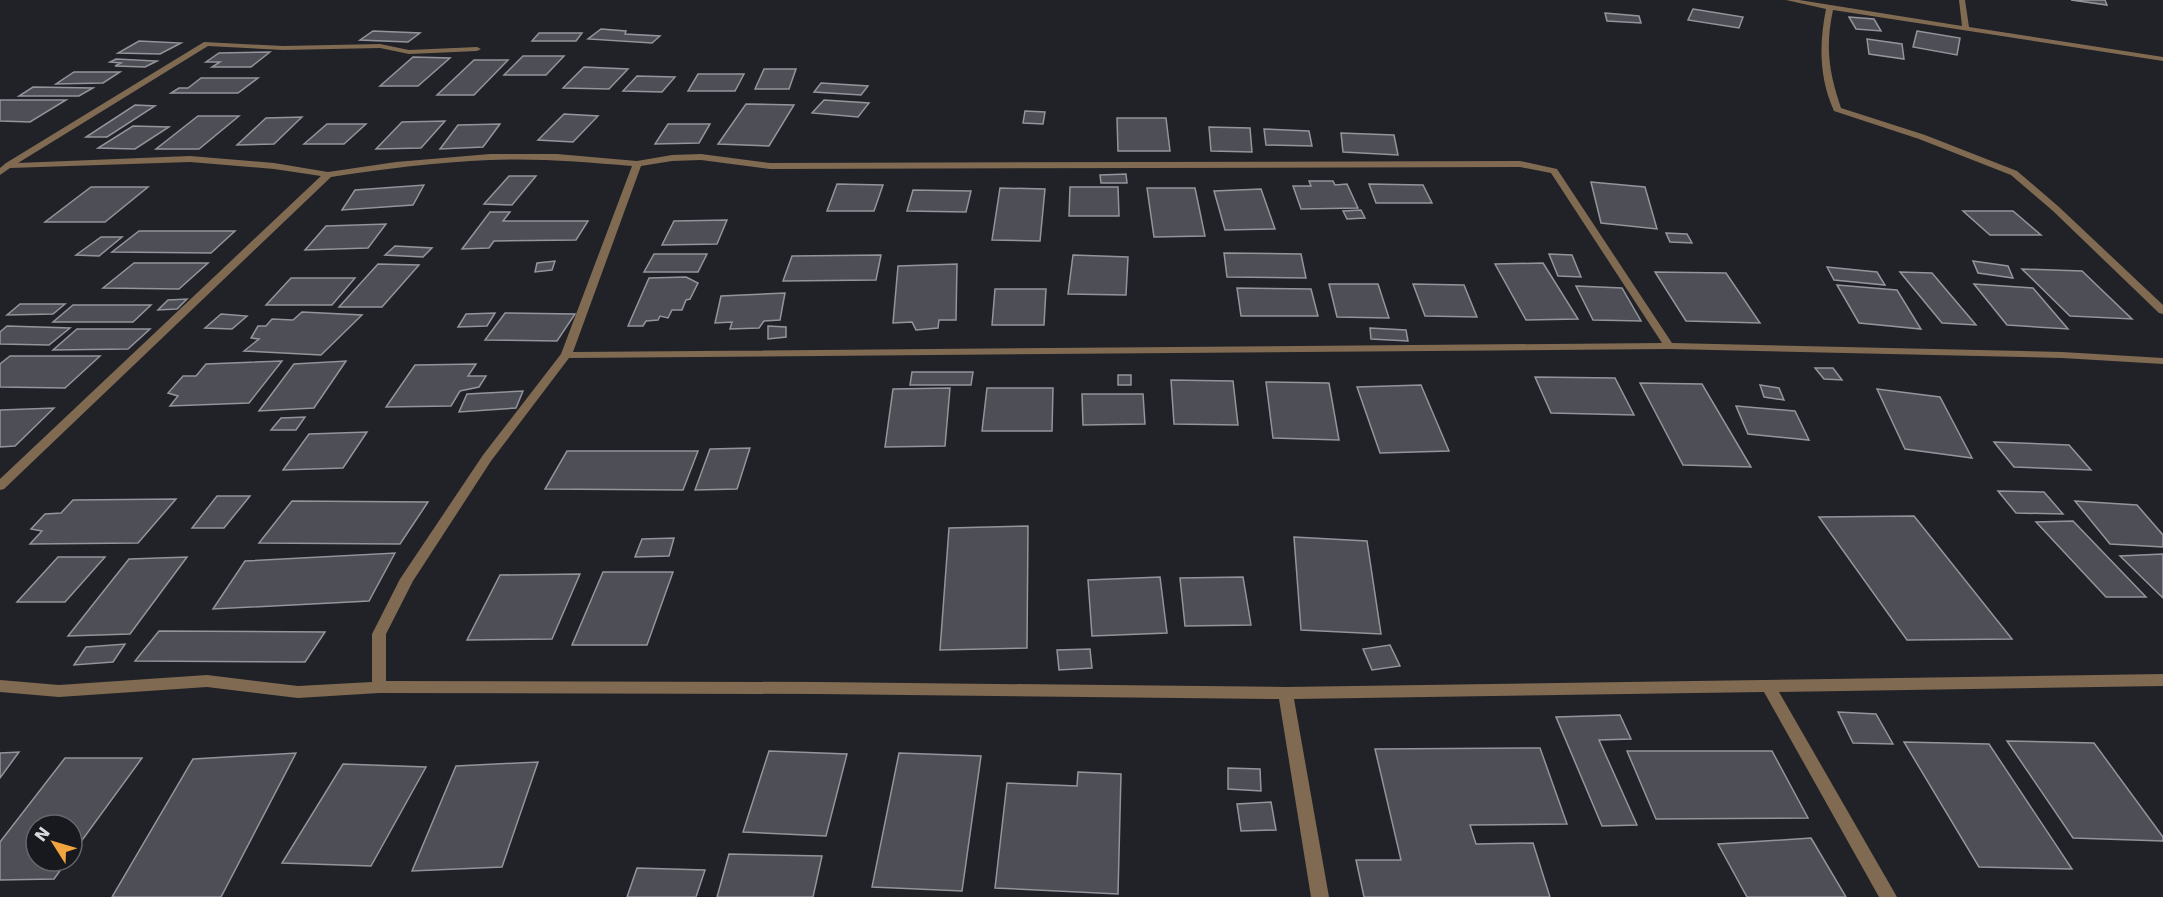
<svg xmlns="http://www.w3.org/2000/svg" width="2163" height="897" viewBox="0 0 2163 897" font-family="'DejaVu Sans',sans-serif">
  <rect width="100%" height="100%" fill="#212228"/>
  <g fill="#4e4f56" stroke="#93949c" stroke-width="1.5">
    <path d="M 2071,0 L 2105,0 L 2107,5 Z"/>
    <path d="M 1693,9 L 1743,17 L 1739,28 L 1688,20 Z"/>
    <path d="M 1605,13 L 1639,16 L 1641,23 L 1607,21 Z"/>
    <path d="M 1849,17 L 1874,19 L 1881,31 L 1856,29 Z"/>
    <path d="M 601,29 L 626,31 L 625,34 L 660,36 L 652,43 L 588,39 Z"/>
    <path d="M 373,31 L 420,33 L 408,42 L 360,40 Z"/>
    <path d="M 1917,31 L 1960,38 L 1957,55 L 1913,47 Z"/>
    <path d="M 539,33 L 582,33 L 576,41 L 532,41 Z"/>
    <path d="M 1867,39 L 1902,44 L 1904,59 L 1869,54 Z"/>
    <path d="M 139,41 L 181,43 L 160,54 L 118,53 Z"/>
    <path d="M 270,52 L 251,67 L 212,67 L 220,62 L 206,62 L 219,53 Z"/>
    <path d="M 523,56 L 564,56 L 546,75 L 504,75 Z"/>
    <path d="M 413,57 L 450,58 L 418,86 L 380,86 Z"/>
    <path d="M 116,59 L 157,61 L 145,67 L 115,66 L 121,63 L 110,62 Z"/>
    <path d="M 474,60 L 508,60 L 474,95 L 437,95 Z"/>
    <path d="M 584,67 L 628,69 L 609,89 L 563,88 Z"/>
    <path d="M 764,69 L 796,69 L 789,89 L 755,89 Z"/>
    <path d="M 74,72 L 120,72 L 103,83 L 56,84 Z"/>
    <path d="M 698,74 L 744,74 L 735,91 L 688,91 Z"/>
    <path d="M 637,76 L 675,77 L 662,92 L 623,91 Z"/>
    <path d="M 201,78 L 258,78 L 238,93 L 171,93 L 179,88 L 188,88 Z"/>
    <path d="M 821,83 L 868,86 L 861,95 L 814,92 Z"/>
    <path d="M 33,87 L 93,88 L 79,96 L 19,96 Z"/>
    <path d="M 0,100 L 66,100 L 30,122 L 0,121 Z"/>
    <path d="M 824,100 L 869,103 L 858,117 L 812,113 Z"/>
    <path d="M 746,104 L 794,105 L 769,146 L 718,144 Z"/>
    <path d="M 135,105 L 155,106 L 107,137 L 86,137 Z"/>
    <path d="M 1025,111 L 1045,112 L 1043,124 L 1023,123 Z"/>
    <path d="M 564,114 L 598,116 L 573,142 L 538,140 Z"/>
    <path d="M 198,116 L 239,116 L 199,149 L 156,149 Z"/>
    <path d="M 302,117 L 274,144 L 237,145 L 266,118 Z"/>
    <path d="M 1117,118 L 1166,118 L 1170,151 L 1118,151 Z"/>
    <path d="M 445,121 L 421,148 L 376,149 L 402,122 Z"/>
    <path d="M 327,124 L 366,124 L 344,144 L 304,144 Z"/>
    <path d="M 500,124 L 483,147 L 440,149 L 458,125 Z"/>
    <path d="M 668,124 L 710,124 L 699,143 L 655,144 Z"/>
    <path d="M 133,126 L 169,127 L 135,149 L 98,148 Z"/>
    <path d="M 1209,127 L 1250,128 L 1252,152 L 1211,151 Z"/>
    <path d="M 1264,129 L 1309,131 L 1312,146 L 1266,145 Z"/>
    <path d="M 1341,133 L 1394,135 L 1398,155 L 1343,152 Z"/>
    <path d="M 1126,174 L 1127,183 L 1101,183 L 1100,175 Z"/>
    <path d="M 509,176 L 536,176 L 512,205 L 484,204 Z"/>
    <path d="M 1309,181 L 1333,181 L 1335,185 L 1347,184 L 1358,208 L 1301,209 L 1293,186 L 1311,186 Z"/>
    <path d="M 1591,182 L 1645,187 L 1657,229 L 1601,223 Z"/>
    <path d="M 837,184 L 883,185 L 874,211 L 827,211 Z"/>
    <path d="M 1369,184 L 1423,185 L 1432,203 L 1376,203 Z"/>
    <path d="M 424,185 L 413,205 L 342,210 L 355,190 Z"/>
    <path d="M 91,187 L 148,187 L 105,222 L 45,222 Z"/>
    <path d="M 1070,187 L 1118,187 L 1119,216 L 1069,216 Z"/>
    <path d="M 1000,188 L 1045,189 L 1040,241 L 992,240 Z"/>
    <path d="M 1147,188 L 1195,188 L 1205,236 L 1154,237 Z"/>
    <path d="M 1261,189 L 1275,229 L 1225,230 L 1214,191 Z"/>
    <path d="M 913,190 L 971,191 L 966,212 L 907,211 Z"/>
    <path d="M 1361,210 L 1365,218 L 1347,219 L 1343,211 Z"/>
    <path d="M 1963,211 L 2013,211 L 2041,235 L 1990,235 Z"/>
    <path d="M 490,212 L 510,212 L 503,221 L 588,221 L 576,240 L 494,241 L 489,248 L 462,249 Z"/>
    <path d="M 727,220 L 717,244 L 662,245 L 674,221 Z"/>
    <path d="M 386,224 L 368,248 L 305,250 L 326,226 Z"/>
    <path d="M 139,231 L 235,231 L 211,253 L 112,252 Z"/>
    <path d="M 1666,233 L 1687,234 L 1692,243 L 1670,242 Z"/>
    <path d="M 101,237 L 122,237 L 99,256 L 76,255 Z"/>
    <path d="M 395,246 L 432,248 L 423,257 L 385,255 Z"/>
    <path d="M 1224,253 L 1301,254 L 1306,278 L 1227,277 Z"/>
    <path d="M 654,254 L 707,254 L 698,272 L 644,272 Z"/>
    <path d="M 1549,254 L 1572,255 L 1581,277 L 1558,276 Z"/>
    <path d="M 881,255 L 876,280 L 783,281 L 792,256 Z"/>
    <path d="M 1073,255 L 1128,257 L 1126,295 L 1068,294 Z"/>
    <path d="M 555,261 L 552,270 L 535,272 L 537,263 Z"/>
    <path d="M 1973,261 L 2008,266 L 2013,278 L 1978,273 Z"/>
    <path d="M 134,263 L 208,263 L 179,289 L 103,288 Z"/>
    <path d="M 1543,263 L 1578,319 L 1526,320 L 1495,264 Z"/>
    <path d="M 378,264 L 419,265 L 382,307 L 339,307 Z"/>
    <path d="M 957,264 L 956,320 L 939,320 L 938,328 L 916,330 L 912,322 L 893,323 L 898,266 Z"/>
    <path d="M 1827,267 L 1877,272 L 1885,285 L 1834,280 Z"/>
    <path d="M 2022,269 L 2082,271 L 2132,319 L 2070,316 Z"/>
    <path d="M 1655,272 L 1726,273 L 1760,323 L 1686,321 Z"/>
    <path d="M 1900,272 L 1932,273 L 1976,325 L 1942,323 Z"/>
    <path d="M 686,277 L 698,283 L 690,299 L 686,300 L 682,310 L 672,310 L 668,318 L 660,316 L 658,320 L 646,321 L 643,326 L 628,326 L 649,278 Z"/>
    <path d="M 291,278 L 355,278 L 332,305 L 266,305 Z"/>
    <path d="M 1329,284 L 1378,284 L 1389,318 L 1337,317 Z"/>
    <path d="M 1413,284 L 1464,285 L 1477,317 L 1425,316 Z"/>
    <path d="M 1974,284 L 2033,288 L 2068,329 L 2007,325 Z"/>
    <path d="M 1837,285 L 1897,290 L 1921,329 L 1859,323 Z"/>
    <path d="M 1576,286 L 1622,288 L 1641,321 L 1593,320 Z"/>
    <path d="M 1237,288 L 1311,289 L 1318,316 L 1241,316 Z"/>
    <path d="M 995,289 L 1046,289 L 1044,325 L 992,325 Z"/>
    <path d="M 785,293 L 780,320 L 764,321 L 759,328 L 730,329 L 732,322 L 715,323 L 721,296 Z"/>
    <path d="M 187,299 L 177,309 L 158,310 L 168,300 Z"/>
    <path d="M 20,304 L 65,304 L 53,314 L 7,315 Z"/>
    <path d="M 73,305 L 151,305 L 133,322 L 53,322 Z"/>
    <path d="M 302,312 L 362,315 L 321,355 L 244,351 L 259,339 L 251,338 L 258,326 L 266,326 L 272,319 L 293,320 Z"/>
    <path d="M 495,313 L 487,326 L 458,327 L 466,314 Z"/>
    <path d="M 505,313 L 575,314 L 557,341 L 485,340 Z"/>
    <path d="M 221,314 L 247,316 L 232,329 L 205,328 Z"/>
    <path d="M 7,326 L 70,328 L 49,345 L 0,344 L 0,332 Z"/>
    <path d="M 768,326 L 786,327 L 786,337 L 768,339 Z"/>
    <path d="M 1370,328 L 1406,330 L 1408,341 L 1371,339 Z"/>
    <path d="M 77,329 L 150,329 L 128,349 L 53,350 Z"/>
    <path d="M 10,356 L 100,356 L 65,388 L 0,387 L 0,364 Z"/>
    <path d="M 282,361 L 249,403 L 170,406 L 178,396 L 168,393 L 183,376 L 196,376 L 206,364 Z"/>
    <path d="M 346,361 L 314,408 L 259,411 L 294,364 Z"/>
    <path d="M 476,364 L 468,376 L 486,376 L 479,387 L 460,391 L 451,406 L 386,407 L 415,365 Z"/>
    <path d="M 1815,368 L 1833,368 L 1842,380 L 1824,379 Z"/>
    <path d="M 912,372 L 973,372 L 971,385 L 910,385 Z"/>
    <rect x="1118" y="375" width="13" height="10"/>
    <path d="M 1535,377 L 1615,378 L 1634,415 L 1551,413 Z"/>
    <path d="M 1171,380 L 1233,381 L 1238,425 L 1174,424 Z"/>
    <path d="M 1266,382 L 1329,383 L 1339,440 L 1273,438 Z"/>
    <path d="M 1640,383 L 1702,384 L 1751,467 L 1683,465 Z"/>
    <path d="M 1421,385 L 1449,451 L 1380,453 L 1357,387 Z"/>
    <path d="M 1760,385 L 1779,388 L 1784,400 L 1764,397 Z"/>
    <path d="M 950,388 L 945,446 L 885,447 L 893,389 Z"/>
    <path d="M 987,388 L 1053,388 L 1052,431 L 982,431 Z"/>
    <path d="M 1877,389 L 1940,397 L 1972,458 L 1905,449 Z"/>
    <path d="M 523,391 L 516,408 L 459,412 L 467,394 Z"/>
    <path d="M 1082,394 L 1143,394 L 1145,424 L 1083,425 Z"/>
    <path d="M 1736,406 L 1795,411 L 1809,440 L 1748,434 Z"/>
    <path d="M 54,408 L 15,446 L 0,447 L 0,410 Z"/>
    <path d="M 305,417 L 296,430 L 271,430 L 281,418 Z"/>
    <path d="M 367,432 L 343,468 L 283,470 L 309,434 Z"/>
    <path d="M 1994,442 L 2069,445 L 2091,470 L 2014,467 Z"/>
    <path d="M 750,448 L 737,489 L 695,490 L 710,449 Z"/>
    <path d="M 567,451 L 698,451 L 683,490 L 545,489 Z"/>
    <path d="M 1998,491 L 2044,492 L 2063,514 L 2016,513 Z"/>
    <path d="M 217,496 L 250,496 L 224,528 L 192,528 Z"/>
    <path d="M 176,499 L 138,543 L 30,544 L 42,531 L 31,529 L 45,514 L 61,513 L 73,500 Z"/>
    <path d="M 292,501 L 428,502 L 400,544 L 259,543 Z"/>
    <path d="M 2075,501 L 2137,505 L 2163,535 L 2163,547 L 2110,544 Z"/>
    <path d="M 1914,516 L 2012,639 L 1907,640 L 1819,517 Z"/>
    <path d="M 2073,521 L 2146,597 L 2106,597 L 2036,522 Z"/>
    <path d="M 1028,526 L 1027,648 L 940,650 L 949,528 Z"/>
    <path d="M 1294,537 L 1367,541 L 1381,634 L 1301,630 Z"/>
    <path d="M 674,538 L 669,556 L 635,557 L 642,539 Z"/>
    <path d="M 395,553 L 369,601 L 213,609 L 245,561 Z"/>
    <path d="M 2163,554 L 2163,598 L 2120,556 Z"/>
    <path d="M 58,557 L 105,557 L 65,602 L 17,602 Z"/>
    <path d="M 187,557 L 130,634 L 68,636 L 129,559 Z"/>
    <path d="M 603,572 L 673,572 L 647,645 L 572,645 Z"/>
    <path d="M 580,574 L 552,639 L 467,640 L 500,575 Z"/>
    <path d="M 1160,577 L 1167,633 L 1092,636 L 1088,580 Z"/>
    <path d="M 1243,577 L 1251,625 L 1185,626 L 1180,578 Z"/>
    <path d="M 159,631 L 325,632 L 305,662 L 135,661 Z"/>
    <path d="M 125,644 L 113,662 L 74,665 L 86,647 Z"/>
    <path d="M 1390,645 L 1400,666 L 1372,670 L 1363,649 Z"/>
    <path d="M 1090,649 L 1092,668 L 1059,670 L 1057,650 Z"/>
    <path d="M 1838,712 L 1876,714 L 1893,744 L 1853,743 Z"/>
    <path d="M 1620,715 L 1631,739 L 1599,740 L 1637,825 L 1602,826 L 1556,717 Z"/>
    <path d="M 2007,741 L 2094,743 L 2163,837 L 2163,841 L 2073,838 Z"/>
    <path d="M 1904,742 L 1989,744 L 2072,869 L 1979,867 Z"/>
    <path d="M 1540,748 L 1567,824 L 1470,825 L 1476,844 L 1533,843 L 1550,897 L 1364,897 L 1356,860 L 1401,860 L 1375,749 Z"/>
    <path d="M 769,751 L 847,754 L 826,836 L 743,832 Z"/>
    <path d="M 1627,751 L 1772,751 L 1808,818 L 1656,819 Z"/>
    <path d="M 19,752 L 0,778 L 0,753 Z"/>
    <path d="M 296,753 L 221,897 L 112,897 L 193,759 Z"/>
    <path d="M 899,753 L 981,756 L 962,891 L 872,887 Z"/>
    <path d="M 65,758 L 142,758 L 72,854 L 72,825 L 36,825 L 36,861 L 67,861 L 54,879 L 0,880 L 0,842 Z"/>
    <path d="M 538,762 L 502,867 L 412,871 L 456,766 Z"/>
    <path d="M 343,764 L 426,767 L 371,866 L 282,863 Z"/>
    <path d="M 1228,768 L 1260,769 L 1261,791 L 1228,789 Z"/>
    <path d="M 1078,772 L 1121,774 L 1118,894 L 995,888 L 1007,783 L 1077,786 Z"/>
    <path d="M 1271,802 L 1276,830 L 1241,831 L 1237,804 Z"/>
    <path d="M 1811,838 L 1846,897 L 1747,897 L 1718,844 Z"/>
    <path d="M 729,854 L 822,856 L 813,897 L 717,897 Z"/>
    <path d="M 637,868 L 705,870 L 696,897 L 627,897 Z"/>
  </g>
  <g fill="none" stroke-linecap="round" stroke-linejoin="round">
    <g fill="#806a51" fill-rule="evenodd">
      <path d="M 1786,0 L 1799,0 L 1962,26 L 1959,0 L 1965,0 L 1969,27 L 2163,57 L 2163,61 L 1833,10 C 1825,48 1829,72 1841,108 L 1925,135 L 2017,171 L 2059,207 L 2163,305 L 2163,314 L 2159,313 L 2053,211 L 2011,175 L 1919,139 L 1834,111 C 1819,78 1819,44 1826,9 Z"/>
      <path d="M 204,42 L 283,46 L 380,44 L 409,50 L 477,47 L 481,49 L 477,51 L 409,54 L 380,48 L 283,50 L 208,46 L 18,163 L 190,156 L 274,163 L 328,172 L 396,162 L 490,154 L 557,154 L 637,161 L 672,155 L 701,154 L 770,163 L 1520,161 L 1557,169 L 1672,343 L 2062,352 L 2163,358 L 2163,364 L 2062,358 L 1669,349 L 569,358 L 491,461 L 413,581 L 386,634 L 386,681 L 818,682 L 1286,687 L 2163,674 L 2163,686 L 1779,692 L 1897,897 L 1879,897 L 1764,692 L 1294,699 L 1329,897 L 1311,897 L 1279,699 L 818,694 L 379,693 L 298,698 L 207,687 L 59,697 L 0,692 L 0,680 L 59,685 L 207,675 L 298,686 L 372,682 L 372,634 L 400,579 L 483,455 L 561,354 L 632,166 C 585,162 538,158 490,160 C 437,162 383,169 331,177 L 4,489 L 0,490 L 0,479 L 321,176 L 274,169 L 190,162 L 10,168 L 0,175 L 0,168 L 6,163 ZM 701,160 L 770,169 L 1520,167 L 1551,173 L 1662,343 L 573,352 L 641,166 L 672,161 Z"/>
    </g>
  </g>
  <g transform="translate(54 843) rotate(307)"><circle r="28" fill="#18191e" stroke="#65666b" stroke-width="1.5"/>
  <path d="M0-4.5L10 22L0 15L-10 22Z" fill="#f1a540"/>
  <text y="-9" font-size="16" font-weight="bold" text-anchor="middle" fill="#d9dade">N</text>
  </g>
</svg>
